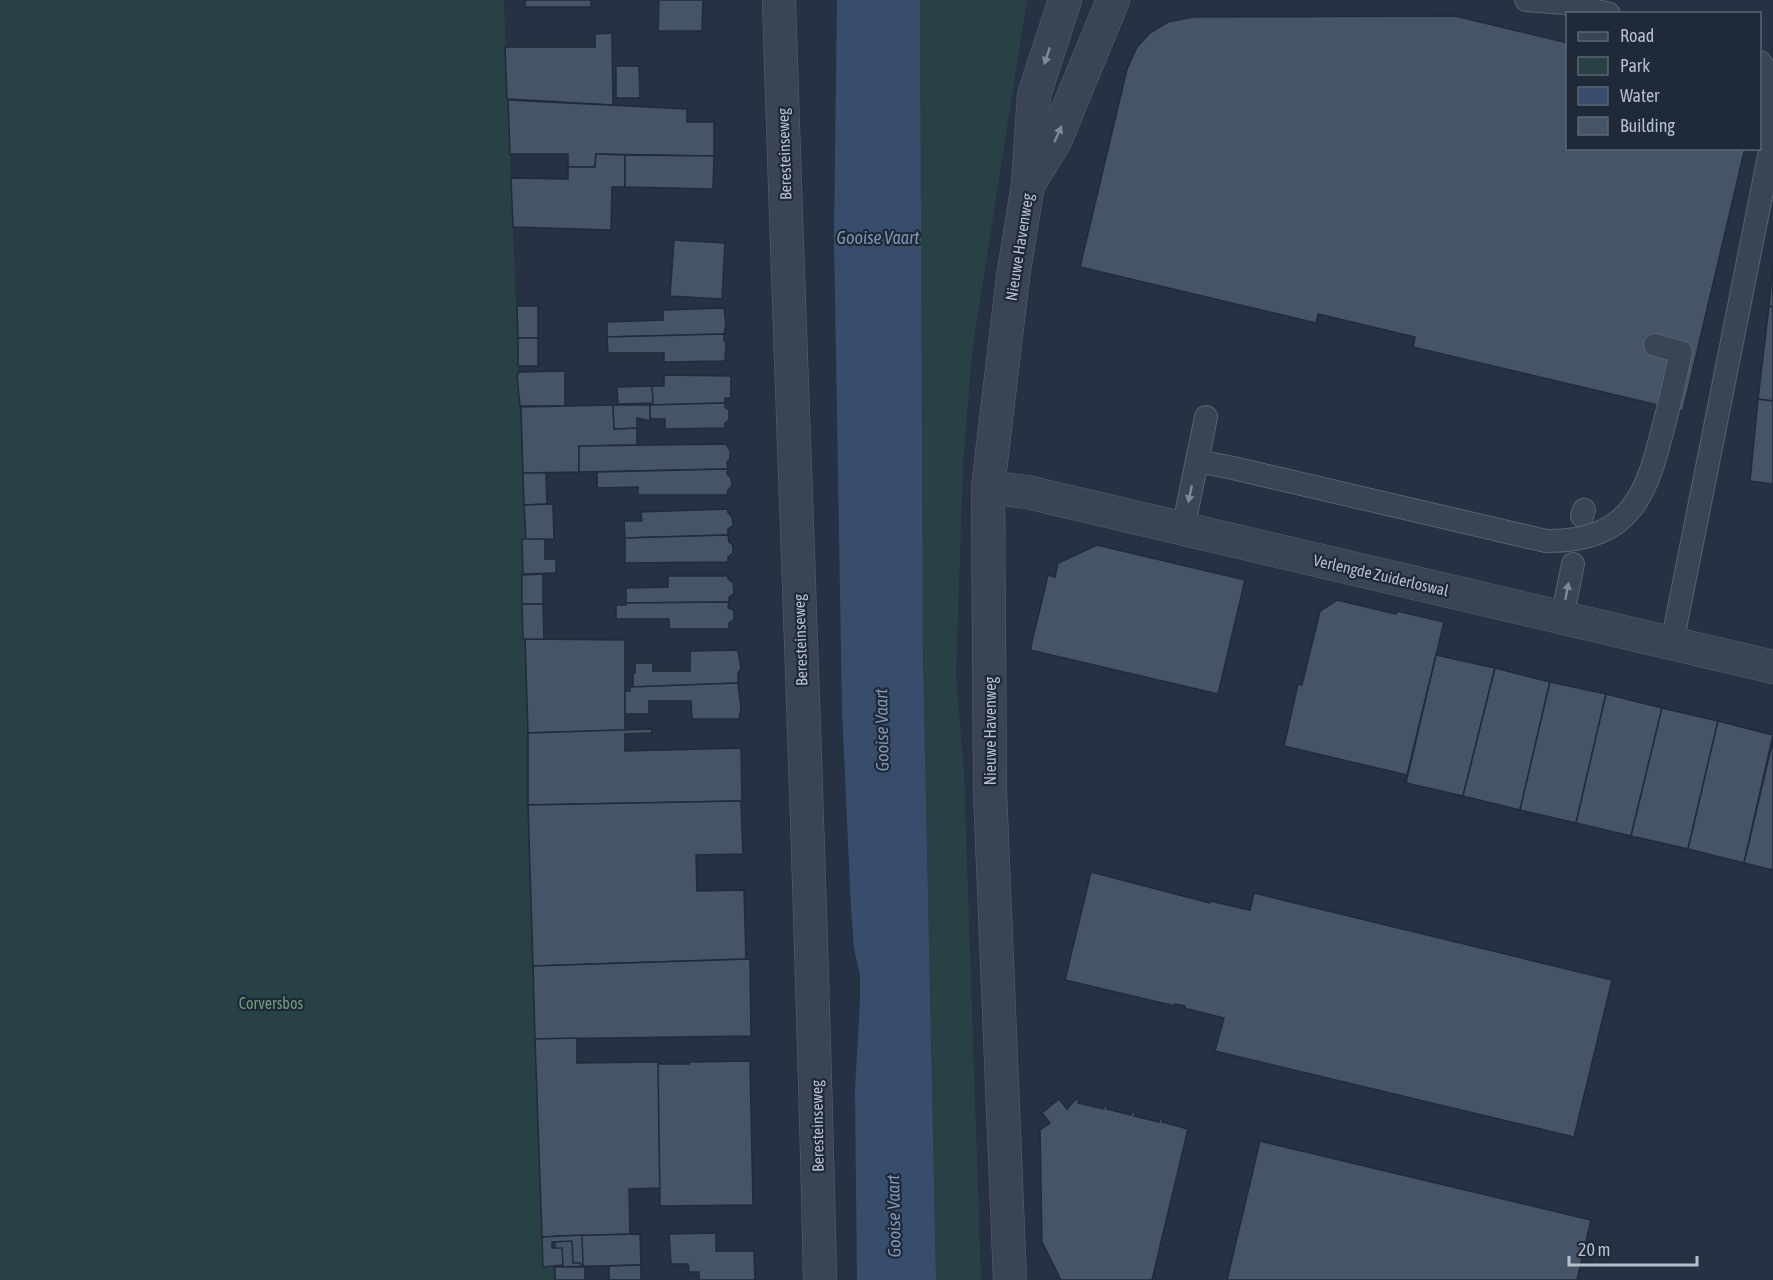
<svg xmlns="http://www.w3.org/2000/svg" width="1773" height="1280" viewBox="0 0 1773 1280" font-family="'Asap Condensed',sans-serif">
  <rect width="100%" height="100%" fill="#263243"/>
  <g fill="#284144">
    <path d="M 0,0 L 504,0 L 554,1280 L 0,1280 Z"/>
    <path d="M 920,0 L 1027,0 L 972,352 L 963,466 L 956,675 L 964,772 L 981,1280 L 936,1280 L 923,657 Z"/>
  </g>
  <path fill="#384d6b" d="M 837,0 L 920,0 L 923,657 L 936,1280 L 857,1280 L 855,1091 L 860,1000 L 860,976 L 854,948 L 851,908 L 842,709 L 834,238 Z"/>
  <g fill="#465468" stroke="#212b3a" stroke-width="1.5">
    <rect x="525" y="0" width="66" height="7"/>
    <path d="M 659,0 L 703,0 L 702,31 L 658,31 Z"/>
    <path d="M 1455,16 L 1568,43 L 1568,148 L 1745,148 L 1683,411 L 1413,347 L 1415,337 L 1318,314 L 1316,323 L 1080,267 L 1127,69 L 1137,47 L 1151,32 L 1168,22 L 1193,17 Z"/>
    <path d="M 612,33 L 613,105 L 507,99 L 505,47 L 595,47 L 595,34 Z"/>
    <path d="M 616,66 L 639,66 L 640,98 L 616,98 Z"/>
    <path d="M 508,100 L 687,109 L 687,122 L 714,122 L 714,156 L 596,154 L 595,167 L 568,167 L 568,154 L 510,154 Z"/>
    <path d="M 596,154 L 625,155 L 625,187 L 612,187 L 611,230 L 513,227 L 511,178 L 568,179 L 568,167 L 595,167 Z"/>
    <path d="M 625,155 L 714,156 L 713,189 L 625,187 Z"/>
    <path d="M 674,240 L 725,243 L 722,299 L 670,296 Z"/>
    <path d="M 1773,265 L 1773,307 L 1769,306 Z"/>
    <path d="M 517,306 L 538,306 L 538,338 L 518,338 Z"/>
    <path d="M 1769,306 L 1773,307 L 1773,401 L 1758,399 Z"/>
    <path d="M 724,308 L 726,325 L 724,334 L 607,337 L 607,322 L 663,320 L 663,310 Z"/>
    <path d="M 724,334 L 724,341 L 726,343 L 725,361 L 664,362 L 664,353 L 608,353 L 607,337 Z"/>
    <rect x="518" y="338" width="20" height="28"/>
    <path d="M 565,371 L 565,406 L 520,406 L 517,376 L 519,372 Z"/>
    <path d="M 664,375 L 731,376 L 731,398 L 725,398 L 725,403 L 652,405 L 652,386 L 664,386 Z"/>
    <path d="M 652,386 L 653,403 L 618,404 L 617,387 Z"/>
    <path d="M 1758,399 L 1773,401 L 1773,484 L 1750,481 Z"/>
    <path d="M 725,403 L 725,407 L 729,410 L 729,420 L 725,423 L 725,428 L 665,429 L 665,419 L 650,419 L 650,405 Z"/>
    <path d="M 613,405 L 614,429 L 637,428 L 637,445 L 579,446 L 579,472 L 523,473 L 521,407 Z"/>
    <path d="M 613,405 L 650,405 L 650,421 L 637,418 L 637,428 L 614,429 Z"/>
    <path d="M 726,444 L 730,451 L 730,459 L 727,462 L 728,469 L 579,472 L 579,446 Z"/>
    <path d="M 728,469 L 727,474 L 731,478 L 732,486 L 728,490 L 727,495 L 638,495 L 638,487 L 597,488 L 597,472 Z"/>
    <path d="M 523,473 L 546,473 L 547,504 L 524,505 Z"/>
    <path d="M 553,504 L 554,539 L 526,540 L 524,505 Z"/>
    <path d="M 728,509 L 728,513 L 732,517 L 733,526 L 728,529 L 728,535 L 625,538 L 624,521 L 642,521 L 641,512 Z"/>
    <path d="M 728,535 L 729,542 L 733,545 L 733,553 L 728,557 L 728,562 L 625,563 L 625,538 Z"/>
    <path d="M 522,539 L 545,539 L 545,559 L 556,559 L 556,573 L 523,574 Z"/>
    <path d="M 1097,545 L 1245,580 L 1218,694 L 1030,650 L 1048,575 L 1055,577 L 1058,563 Z"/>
    <path d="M 543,574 L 543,604 L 522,604 L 522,575 Z"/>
    <path d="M 668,576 L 728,576 L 728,579 L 733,582 L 734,594 L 729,597 L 729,602 L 626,603 L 626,588 L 668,587 Z"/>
    <path d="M 1337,600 L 1396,614 L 1397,611 L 1444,622 L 1407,775 L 1284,746 L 1298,684 L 1302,685 L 1320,611 Z"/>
    <path d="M 729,602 L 728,608 L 734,610 L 734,620 L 729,623 L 729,629 L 669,629 L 669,619 L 616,619 L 616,605 L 626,605 L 626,603 Z"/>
    <path d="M 522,604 L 543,604 L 544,640 L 523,640 Z"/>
    <path d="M 525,639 L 625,640 L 625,730 L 528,733 Z"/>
    <path d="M 738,650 L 741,669 L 738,673 L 738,683 L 633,687 L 633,673 L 635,673 L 635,663 L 653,663 L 653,671 L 690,671 L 690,651 Z"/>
    <path d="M 1436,655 L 1495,668 L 1463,796 L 1406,783 Z"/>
    <path d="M 1495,668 L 1550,682 L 1520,810 L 1463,796 Z"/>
    <path d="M 1550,682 L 1606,694 L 1576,823 L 1520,810 Z"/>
    <path d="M 738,683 L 741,709 L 739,719 L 692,719 L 691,701 L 649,701 L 649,714 L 625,714 L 625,691 L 630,691 L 630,687 Z"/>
    <path d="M 1606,694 L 1662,708 L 1631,836 L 1576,823 Z"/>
    <path d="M 1662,708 L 1718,721 L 1688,849 L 1631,836 Z"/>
    <path d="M 1718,721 L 1773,735 L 1744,863 L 1688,849 Z"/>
    <path d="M 652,729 L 652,733 L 625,734 L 625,751 L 741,748 L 742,801 L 528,805 L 528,733 Z"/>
    <path d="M 1773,740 L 1773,870 L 1744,863 Z"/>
    <path d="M 741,801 L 743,854 L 696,855 L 697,891 L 744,890 L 746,959 L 533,966 L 528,805 Z"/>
    <path d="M 1091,872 L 1210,903 L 1210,901 L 1250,910 L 1254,893 L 1612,980 L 1574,1137 L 1215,1051 L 1224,1018 L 1184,1008 L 1185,1006 L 1175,1004 L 1175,1006 L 1065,980 Z"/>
    <path d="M 750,959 L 751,1036 L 535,1039 L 533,966 Z"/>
    <path d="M 577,1038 L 577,1063 L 659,1062 L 660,1188 L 629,1189 L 630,1234 L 542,1237 L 535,1039 Z"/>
    <path d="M 750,1061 L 753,1205 L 660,1206 L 658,1064 L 689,1064 L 689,1062 Z"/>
    <path d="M 1059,1099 L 1067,1109 L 1076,1099 L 1079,1100 L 1078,1103 L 1104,1109 L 1104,1106 L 1108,1106 L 1107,1109 L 1131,1115 L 1132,1112 L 1135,1113 L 1134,1116 L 1159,1122 L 1160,1118 L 1163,1119 L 1162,1122 L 1188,1129 L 1152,1280 L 1061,1280 L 1042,1242 L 1040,1130 L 1050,1123 L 1042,1113 Z"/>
    <path d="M 1260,1141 L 1591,1220 L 1577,1280 L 1227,1280 Z"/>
    <path d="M 716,1233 L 716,1251 L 754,1251 L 755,1280 L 699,1280 L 699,1272 L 689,1272 L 688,1264 L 671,1264 L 669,1234 Z"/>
    <path d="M 640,1234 L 641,1265 L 555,1267 L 555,1236 Z"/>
    <path d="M 582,1235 L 583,1266 L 580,1263 L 573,1263 L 572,1241 L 552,1242 L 552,1248 L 562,1248 L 563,1265 L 543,1267 L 542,1237 Z"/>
    <path d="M 641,1265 L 641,1280 L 609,1280 L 609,1266 Z"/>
    <rect x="555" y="1267" width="30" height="13"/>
  </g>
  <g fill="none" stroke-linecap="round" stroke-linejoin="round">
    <defs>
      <g id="lane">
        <path d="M 1526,0 L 1565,3 L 1609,14"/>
        <path d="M 1655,345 L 1681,352 L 1669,405"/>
        <path d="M 1197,461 L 1233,468"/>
        <path d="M 1582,516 L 1584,510"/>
        <path d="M 1183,529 L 1206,417"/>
        <path d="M 1562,618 L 1573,564"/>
        <path d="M 1672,643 L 1772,141 L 1766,71 L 1760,62"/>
      </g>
      <g id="street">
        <path d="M 779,0 C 792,427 811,853 820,1280"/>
        <path d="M 1031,180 L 1055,141 L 1113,0"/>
        <path d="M 988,487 L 1027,492 L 1773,667"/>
        <path d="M 1010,1280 L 990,791 L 988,487 L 1013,277 L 1028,184 L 1034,95 L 1065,0"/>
      </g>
    </defs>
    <use href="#lane" stroke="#586270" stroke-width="24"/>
    <use href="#street" stroke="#586270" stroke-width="34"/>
    <use href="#lane" stroke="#3a4453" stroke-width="22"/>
    <use href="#street" stroke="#3a4453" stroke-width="33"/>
    <defs>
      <path id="lane-bridge" d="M 1233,468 L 1546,541 C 1642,542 1649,481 1669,405"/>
    </defs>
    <use href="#lane-bridge" stroke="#586270" stroke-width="24" stroke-linecap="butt"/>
    <use href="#lane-bridge" stroke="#3a4453" stroke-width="22"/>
  </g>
  <defs><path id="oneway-solid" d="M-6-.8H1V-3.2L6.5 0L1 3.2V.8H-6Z" transform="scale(1.5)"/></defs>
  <g fill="#7f8896">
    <use href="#oneway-solid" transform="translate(1047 56) rotate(108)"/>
    <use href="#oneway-solid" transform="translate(1058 134) rotate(-66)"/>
    <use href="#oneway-solid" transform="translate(1190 494) rotate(102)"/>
    <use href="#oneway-solid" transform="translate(1567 591) rotate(-79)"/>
  </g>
  <g text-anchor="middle" stroke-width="4.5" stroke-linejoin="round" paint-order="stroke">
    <g font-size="16" fill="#b7bfcd" stroke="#1f2938">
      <text transform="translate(784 154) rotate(-92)" y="6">Beresteinseweg</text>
      <text transform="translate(1019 247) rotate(-81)" y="6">Nieuwe Havenweg</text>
      <text transform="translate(1381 575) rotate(13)" y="6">Verlengde Zuiderloswal</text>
      <text transform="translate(800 640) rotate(-92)" y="6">Beresteinseweg</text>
      <text transform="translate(990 731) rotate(-90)" y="6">Nieuwe Havenweg</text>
      <text transform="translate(817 1126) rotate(-91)" y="6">Beresteinseweg</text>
    </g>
    <g font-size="16" fill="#6d9f79" stroke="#1f2938">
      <text x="271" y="1009">Corversbos</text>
    </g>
    <g font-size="18" font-style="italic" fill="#7d95b5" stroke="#1f2938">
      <text x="878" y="244">Gooise Vaart</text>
      <text transform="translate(882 730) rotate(-91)" y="6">Gooise Vaart</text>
      <text transform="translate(894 1216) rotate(-91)" y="6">Gooise Vaart</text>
    </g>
  </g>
  <rect x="1566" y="12" width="195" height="138" fill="#1f2938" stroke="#5c6574" stroke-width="1.5"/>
  <rect x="1578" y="32" width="30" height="9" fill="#3a4453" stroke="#5c6574" stroke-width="1.5"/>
  <text x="1620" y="42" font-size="18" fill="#b7bfcd">Road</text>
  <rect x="1578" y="57" width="30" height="18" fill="#284144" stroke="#5c6574" stroke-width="1.5"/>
  <text x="1620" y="72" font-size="18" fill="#b7bfcd">Park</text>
  <rect x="1578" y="87" width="30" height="18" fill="#384d6b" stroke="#5c6574" stroke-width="1.5"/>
  <text x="1620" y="102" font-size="18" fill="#b7bfcd">Water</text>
  <rect x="1578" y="117" width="30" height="18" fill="#465468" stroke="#5c6574" stroke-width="1.5"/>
  <text x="1620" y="132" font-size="18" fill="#b7bfcd">Building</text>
  <path d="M1569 1256v9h128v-9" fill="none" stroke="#b7bfcd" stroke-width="3"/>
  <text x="1578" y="1256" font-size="18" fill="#b7bfcd" stroke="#1f2938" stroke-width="4.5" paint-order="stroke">20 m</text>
</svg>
